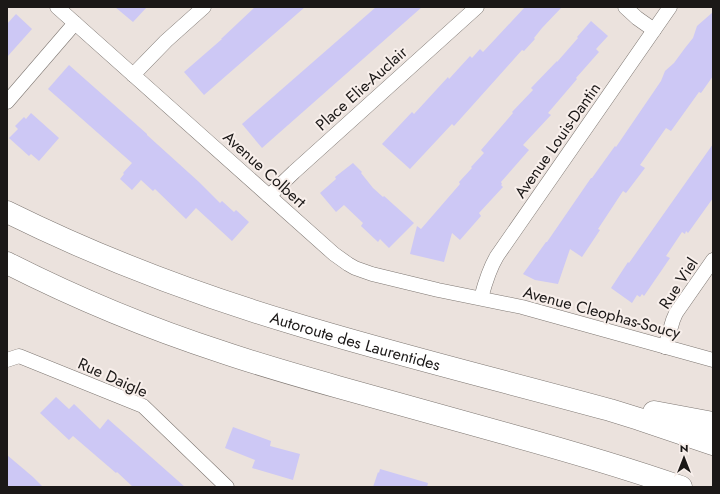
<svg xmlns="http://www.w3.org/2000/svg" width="720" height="494" viewBox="0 0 720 494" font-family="Jost,sans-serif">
  <rect width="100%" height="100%" fill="#ebe2dd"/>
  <g fill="#cdc8f5">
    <path d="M 115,7 L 147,7 L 133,22 Z"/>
    <path d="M 255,7 L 305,7 L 204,95 L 184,72 L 222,39 L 221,39 Z"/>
    <path d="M 376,7 L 422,7 L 262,148 L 242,124 Z"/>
    <path d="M 525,7 L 562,7 L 542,28 L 534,38 L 535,39 L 524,51 L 522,50 L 454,126 L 452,124 L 410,169 L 382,144 L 412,112 L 414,114 L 448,77 L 449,79 L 470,56 L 472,58 L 480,49 L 483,52 Z"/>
    <path d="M 713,12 L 713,76 L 701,93 L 699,92 L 671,131 L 666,128 L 640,165 L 645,168 L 626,193 L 623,191 L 598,229 L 600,230 L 582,257 L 570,249 L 558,284 L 535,280 L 523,274 L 546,242 L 547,242 L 591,178 L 592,178 L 615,146 L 616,147 L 661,81 L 665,71 L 674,63 L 685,48 L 693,38 L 697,26 Z"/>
    <path d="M 16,14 L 32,29 L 7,57 L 7,24 Z"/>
    <path d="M 591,21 L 608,36 L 596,49 L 599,52 L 576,78 L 577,79 L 548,113 L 551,115 L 523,145 L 529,150 L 501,182 L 502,184 L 501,185 L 503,187 L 479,213 L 481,216 L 460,240 L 452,233 L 444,262 L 410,254 L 417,226 L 421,229 L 460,184 L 459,182 L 472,168 L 471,167 L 484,153 L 481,150 L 513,113 L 512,112 L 533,90 L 531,88 L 557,61 L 557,62 L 578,38 L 577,37 Z"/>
    <path d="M 69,65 L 147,134 L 147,135 L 199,182 L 220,203 L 222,201 L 234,212 L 236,210 L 249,222 L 232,241 L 196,208 L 186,219 L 155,189 L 153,191 L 141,180 L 132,190 L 120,179 L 124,174 L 123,173 L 132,163 L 48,89 Z"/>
    <path d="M 31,113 L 59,138 L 39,161 L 31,154 L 29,156 L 9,138 L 18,129 L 15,126 L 24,117 L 26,119 Z"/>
    <path d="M 713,144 L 713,198 L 688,233 L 686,231 L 685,234 L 682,232 L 666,256 L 670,258 L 644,296 L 642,294 L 640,297 L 637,295 L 632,303 L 611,288 L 628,262 L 629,263 Z"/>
    <path d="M 353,163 L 362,172 L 361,173 L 373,188 L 383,197 L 384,196 L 414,223 L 389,248 L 380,239 L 378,242 L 361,226 L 363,223 L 344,205 L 336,212 L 320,193 L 336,179 L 335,177 Z"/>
    <path d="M 56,397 L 69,409 L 74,404 L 100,429 L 108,419 L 185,487 L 133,487 L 117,472 L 116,473 L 73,436 L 69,440 L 40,413 Z"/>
    <path d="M 233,427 L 271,441 L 270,446 L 300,454 L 293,480 L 252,468 L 255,460 L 225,448 Z"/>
    <path d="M 7,455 L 33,477 L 43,487 L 7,487 Z"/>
    <path d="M 380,469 L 428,483 L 427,487 L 373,487 L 378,472 L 379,473 Z"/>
  </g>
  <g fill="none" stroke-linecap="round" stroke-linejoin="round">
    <defs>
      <g id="minor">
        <path d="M 57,7 L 334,254 L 348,264 L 355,268 L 372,274 L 438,290 L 522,307 L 713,360"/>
        <path d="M 625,7 L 637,18 L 654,30"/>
        <path d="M 133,75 L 166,41 L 204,7"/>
        <path d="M 7,102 L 75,23"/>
        <path d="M 269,196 L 294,172 L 477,7"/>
        <path d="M 481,298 C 485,283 489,269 497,256 L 670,7"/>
        <path d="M 665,347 L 673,320 L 676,313 L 713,260"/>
        <path d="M 7,360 L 19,356 L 143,406 L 227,487"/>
      </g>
      <g id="motorway">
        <path id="s1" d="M 7,212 C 98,257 195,294 292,323 C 397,355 504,381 610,410 L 639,419 L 713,444"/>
        <path d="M 7,263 C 76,298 148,328 222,352 C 260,365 299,376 338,387 C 394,403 451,418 507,434 C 565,450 624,467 681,487"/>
        <path d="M 654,412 L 713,423"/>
      </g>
    </defs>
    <use href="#minor" stroke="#7e7772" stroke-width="15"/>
    <use href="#motorway" stroke="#7e7772" stroke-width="23"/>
    <use href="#minor" stroke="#fff" stroke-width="14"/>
    <use href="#motorway" stroke="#fff" stroke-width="22"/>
  </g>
  <g text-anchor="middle" stroke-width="4" stroke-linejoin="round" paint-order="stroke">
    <g font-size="16" fill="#1b1817" stroke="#f8efeb">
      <text transform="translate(361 88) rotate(-42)" y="6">Place Elie-Auclair</text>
      <text transform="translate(557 140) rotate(-55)" y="6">Avenue Louis-Dantin</text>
      <text transform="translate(265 169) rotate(42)" y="6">Avenue Colbert</text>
      <text transform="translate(678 283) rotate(-57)" y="6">Rue Viel</text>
      <text transform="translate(602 312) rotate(15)" y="6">Avenue Cleophas-Soucy</text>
      <text dy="6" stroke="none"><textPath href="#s1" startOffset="372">Autoroute des Laurentides</textPath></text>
      <text transform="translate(113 377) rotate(24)" y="6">Rue Daigle</text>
    </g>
  </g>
  <rect width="720" height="494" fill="none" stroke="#1b1817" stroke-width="16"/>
  <g transform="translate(684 458)" stroke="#f8efeb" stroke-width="3" paint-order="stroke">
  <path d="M0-3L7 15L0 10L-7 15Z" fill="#1b1817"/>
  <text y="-6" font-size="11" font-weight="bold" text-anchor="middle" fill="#1b1817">N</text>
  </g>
</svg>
